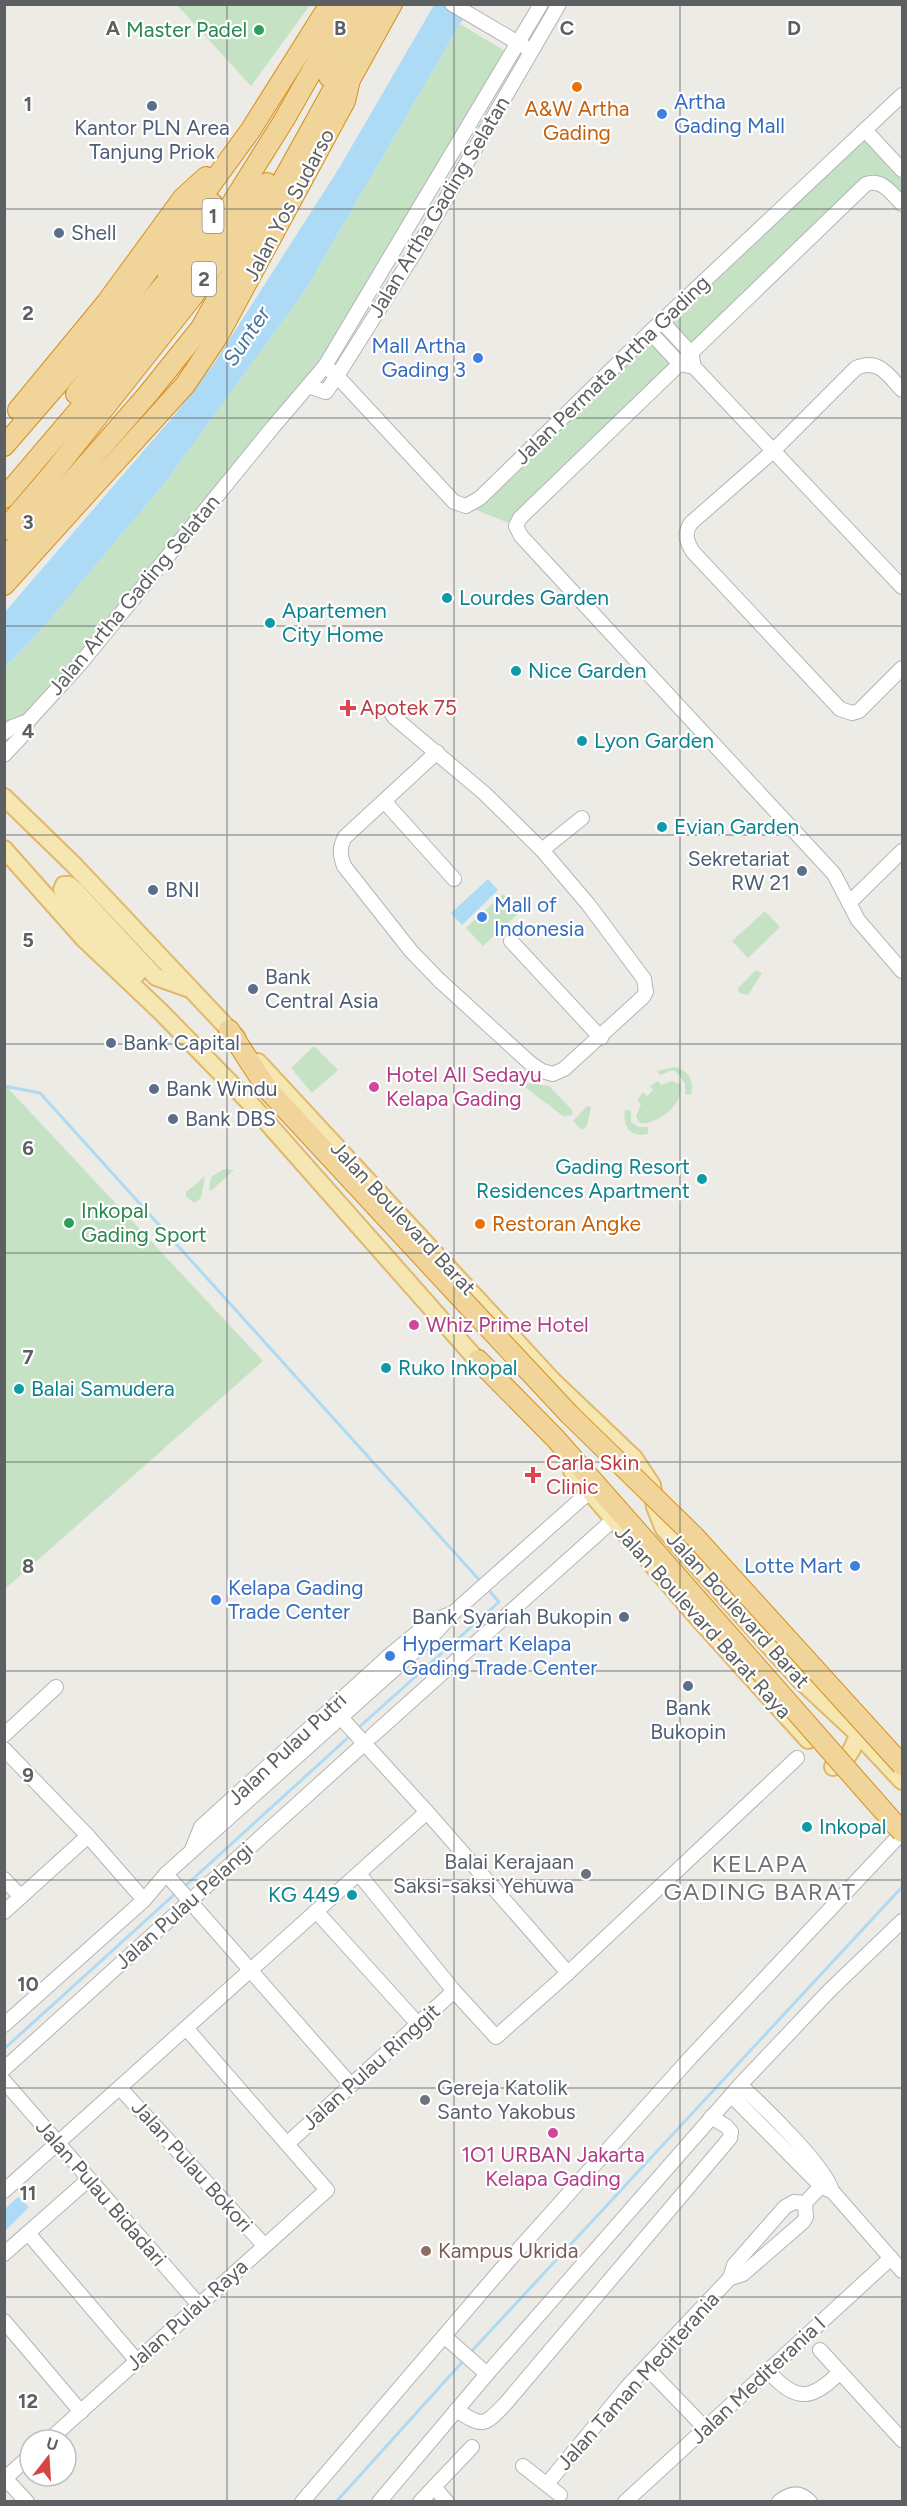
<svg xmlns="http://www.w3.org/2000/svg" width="907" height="2506" viewBox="0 0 907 2506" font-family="Figtree,sans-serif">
  <rect width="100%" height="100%" fill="#edebe5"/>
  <g fill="#c6e2c4">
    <path d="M 177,5 L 310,5 L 251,86 Z"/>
    <path d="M 460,24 L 505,51 L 471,124 L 325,366 L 28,721 L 5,733 L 5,667 L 41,630 L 164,484 L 304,292 Z"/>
    <path d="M 865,130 L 902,170 L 902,204 L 877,182 L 691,353 L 662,322 Z"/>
    <path d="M 650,332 L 680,364 L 516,526 L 466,506 Z"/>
    <path d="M 503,894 L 520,912 L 483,946 L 466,928 Z"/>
    <path d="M 765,911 L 780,927 L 748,958 L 732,941 Z"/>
    <path d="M 756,970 L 762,973 L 748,995 L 739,993 L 738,988 Z"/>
    <path d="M 314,1046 L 338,1070 L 312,1093 L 291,1068 Z"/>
    <path d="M 675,1067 C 689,1071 695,1081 691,1095 L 685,1094 L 685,1083 L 675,1071 L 670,1071 L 660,1075 L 657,1071 Z"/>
    <path d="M 516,1075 L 528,1083 L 549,1086 L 572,1110 L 572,1115 L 563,1116 L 513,1078 Z"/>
    <path d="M 658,1081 L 661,1085 L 672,1081 L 680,1084 C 686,1103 657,1125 640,1123 L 636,1117 L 641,1104 L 637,1100 L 643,1092 L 647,1096 L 653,1090 L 650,1086 Z"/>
    <path d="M 5,1085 L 263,1361 L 5,1589 Z"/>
    <path d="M 587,1106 L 591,1107 L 587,1126 L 582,1130 L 573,1121 Z"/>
    <path d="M 625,1110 L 631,1111 L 631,1122 L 639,1127 L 648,1127 L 648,1134 C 631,1138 622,1127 625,1110 Z"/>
    <path d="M 224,1169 L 234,1170 L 212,1190 L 209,1190 L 211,1177 Z"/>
    <path d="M 205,1176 L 201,1198 L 194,1203 L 186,1196 L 186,1192 Z"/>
  </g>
  <g fill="#addaf5">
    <path d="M 434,5 L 471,5 L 304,292 L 164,484 L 41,630 L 5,667 L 5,612 L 177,412 L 215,362 L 338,170 Z"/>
    <path d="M 488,879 L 498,890 L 462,925 L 451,913 Z"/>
    <path d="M 18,2197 L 29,2207 L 5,2231 L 5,2209 Z"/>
  </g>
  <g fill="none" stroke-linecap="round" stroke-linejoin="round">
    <g stroke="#addaf5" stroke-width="3">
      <path d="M 4,1086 L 40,1093 L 482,1583"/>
      <path d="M 357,1729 L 499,1602 L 487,1588"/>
      <path d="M 184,1887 L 352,1734"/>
      <path d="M 4,2049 L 176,1893"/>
      <path d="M 469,2354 L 902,1887"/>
      <path d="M 336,2502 L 465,2359"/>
    </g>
    <defs>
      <g id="minor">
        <path d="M 452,4 L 525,47"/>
        <path d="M 865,130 L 902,170"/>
        <path d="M 902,204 C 892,194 882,178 866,184 L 520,518 L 516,526 L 521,536 L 834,874 L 858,920 L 902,971"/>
        <path d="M 662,322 L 691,353 L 694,367 L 902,587"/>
        <path d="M 650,332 L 680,364 L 689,366"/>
        <path d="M 325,366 L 337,376 L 454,502 L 466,506 L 480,498 L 650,332 L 902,95"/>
        <path d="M 308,386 L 326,392 L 337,376 L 415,252 L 559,4"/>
        <path d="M 902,390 C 888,375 879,358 856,368 L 772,452 L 691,523 C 684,533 686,541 693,552 L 840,709 L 852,713 L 859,711 L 902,668"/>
        <path d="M 390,711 L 395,718 L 484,793 L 542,850 L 588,904 L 644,979 L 646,992 L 643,997 L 564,1069 L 553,1074 L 542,1071 L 530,1063 L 439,980 L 411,951 L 344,866 C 340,855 339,848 345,837 L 437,752"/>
        <path d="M 4,733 L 12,727 L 28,721"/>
        <path d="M 4,755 L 21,737 L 28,721 L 80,664 L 273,427 L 325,366 L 541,4"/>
        <path d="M 384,801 L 454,879"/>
        <path d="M 542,850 L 582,818"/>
        <path d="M 849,903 L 902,851"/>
        <path d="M 511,941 L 601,1038"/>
        <path d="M 334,1710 L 427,1812 L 568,1973"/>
        <path d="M 4,1735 L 56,1687"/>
        <path d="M 372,1736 L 613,1520"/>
        <path d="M 4,1749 L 88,1836 L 144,1900"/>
        <path d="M 193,1847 L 201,1827 L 389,1656 L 430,1622 L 453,1613 L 589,1492"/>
        <path d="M 166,1874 L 351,2085"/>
        <path d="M 359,1874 L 454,1991 L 496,2037 L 568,1973 L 797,1758"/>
        <path d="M 4,1879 L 21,1897"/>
        <path d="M 316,1911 L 418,2024"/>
        <path d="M 4,1912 L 88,1836"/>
        <path d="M 4,2025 L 144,1900 L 166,1874 L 437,1631 L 453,1613"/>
        <path d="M 4,2069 L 365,1743"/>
        <path d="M 4,2081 L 199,2305"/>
        <path d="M 740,2085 C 763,2106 821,2162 831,2188"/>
        <path d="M 120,2088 L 264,2245"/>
        <path d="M 731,2095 L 821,2186 L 833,2192 L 902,2271"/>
        <path d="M 288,2143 L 454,1991"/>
        <path d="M 4,2191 L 427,1812"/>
        <path d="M 28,2233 L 137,2361"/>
        <path d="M 4,2254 L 89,2179"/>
        <path d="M 730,2278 L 743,2274 L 803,2222 L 806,2217 L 805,2203 L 827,2180"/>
        <path d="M 4,2321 L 81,2412"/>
        <path d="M 444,2336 L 487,2374"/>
        <path d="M 820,2350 L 902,2440"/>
        <path d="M 646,2367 L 706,2429"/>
        <path d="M 771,2374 C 798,2404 814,2398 840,2372"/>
        <path d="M 456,2410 C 484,2428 484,2426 506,2403 L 730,2138 L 731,2132 L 726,2126 L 711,2117"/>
        <path d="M 49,2440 L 327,2190 L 186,2028"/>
        <path d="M 523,2466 L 560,2495"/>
        <path d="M 4,2477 L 27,2502"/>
        <path d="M 4,2479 L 30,2456"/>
        <path d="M 547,2484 L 628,2386 L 730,2278 L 734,2265 L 785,2207 L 794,2202 L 805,2203"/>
        <path d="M 434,2487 L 472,2447"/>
        <path d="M 302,2502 L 510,2259 L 690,2058 L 898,1837"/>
        <path d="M 379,2502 L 487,2374 L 740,2085 L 830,1990 L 902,1921"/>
        <path d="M 420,2502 L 434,2487 L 447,2502"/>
        <path d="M 625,2502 L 891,2258"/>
        <path d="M 779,2502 C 790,2493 800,2491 810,2502"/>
      </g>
      <g id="major">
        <path d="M 4,797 L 75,866 L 237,1038"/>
        <path d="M 4,849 L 84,939 L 160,1011 L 250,1103 L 485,1369"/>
        <path d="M 137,974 L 94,931 L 65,896 L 62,890 L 64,885 L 69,885 L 75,890 L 156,977 L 187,988"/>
        <path d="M 258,1062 L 553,1381 L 634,1458 L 652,1485 L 655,1507 L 664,1529 L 801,1681 L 858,1734 L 902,1781"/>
        <path d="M 572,1471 L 697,1617 L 808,1740"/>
        <path d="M 833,1767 C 848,1759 853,1750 858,1734"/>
      </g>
      <g id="highway">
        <path d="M 329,77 L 371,4"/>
        <path d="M 167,271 L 212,203"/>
        <path d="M 116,348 L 141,312 L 181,265"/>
        <path d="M 76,394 L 122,337"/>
        <path d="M 18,410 L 107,302 L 183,198 L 206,177"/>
        <path d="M 4,446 L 107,327 L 250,131 L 330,4"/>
        <path d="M 4,498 L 169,304 L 284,120 L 350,4"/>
        <path d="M 4,530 L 52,474 L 193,296 L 267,183"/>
        <path d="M 4,559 L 148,394 L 201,328 L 345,68"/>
        <path d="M 4,585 L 185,385 L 218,336 L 345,101 L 350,80 L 392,4"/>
        <path d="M 229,1030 L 268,1090 L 458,1295"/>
        <path d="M 478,1360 L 555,1438 L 696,1598"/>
      </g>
    </defs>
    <use href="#minor" stroke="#b2b5b8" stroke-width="16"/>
    <use href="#major" stroke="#e0b86b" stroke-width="20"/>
    <use href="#highway" stroke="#d7901b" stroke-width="22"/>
    <use href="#minor" stroke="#fff" stroke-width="14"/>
    <use href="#major" stroke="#f5e6b2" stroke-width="16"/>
    <use href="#highway" stroke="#f0d499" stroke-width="20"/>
    <defs>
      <g id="highway-bridge">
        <path d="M 458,1295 L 569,1414 L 694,1536 L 902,1765"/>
        <path d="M 696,1598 L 902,1832"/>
      </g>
    </defs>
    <use href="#highway-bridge" stroke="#d7901b" stroke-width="22" stroke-linecap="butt"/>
    <use href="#highway-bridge" stroke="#f0d499" stroke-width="20"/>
  </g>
  <path fill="none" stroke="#5d6063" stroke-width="1.5" stroke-opacity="0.55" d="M 227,4 L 227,2502M 454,4 L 454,2502M 680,4 L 680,2502M 4,209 L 902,209M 4,418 L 902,418M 4,626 L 902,626M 4,835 L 902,835M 4,1044 L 902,1044M 4,1253 L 902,1253M 4,1462 L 902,1462M 4,1671 L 902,1671M 4,1880 L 902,1880M 4,2088 L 902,2088M 4,2297 L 902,2297"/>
  <g fill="#2e9e5b" stroke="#fff" stroke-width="2">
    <circle cx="259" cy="30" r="6"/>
    <circle cx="69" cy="1223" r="6"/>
  </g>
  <g fill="#e8710a" stroke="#fff" stroke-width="2">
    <circle cx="577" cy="87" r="6"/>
    <circle cx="480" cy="1224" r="6"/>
  </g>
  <g fill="#5c6f8a" stroke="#fff" stroke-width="2">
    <circle cx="152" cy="106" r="6"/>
    <circle cx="59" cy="233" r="6"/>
    <circle cx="802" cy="871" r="6"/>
    <circle cx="153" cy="890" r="6"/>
    <circle cx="253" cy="989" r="6"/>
    <circle cx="111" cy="1043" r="6"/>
    <circle cx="154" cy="1089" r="6"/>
    <circle cx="173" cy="1119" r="6"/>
    <circle cx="624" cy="1617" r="6"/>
    <circle cx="688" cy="1686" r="6"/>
  </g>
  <g fill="#3f7fe0" stroke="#fff" stroke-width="2">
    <circle cx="662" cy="114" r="6"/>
    <circle cx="478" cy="358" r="6"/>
    <circle cx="482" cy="917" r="6"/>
    <circle cx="855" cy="1566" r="6"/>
    <circle cx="216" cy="1600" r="6"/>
    <circle cx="390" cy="1656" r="6"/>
  </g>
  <g fill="#0f9aa8" stroke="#fff" stroke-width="2">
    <circle cx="447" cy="598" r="6"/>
    <circle cx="270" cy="623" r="6"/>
    <circle cx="516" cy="671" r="6"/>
    <circle cx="582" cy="741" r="6"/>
    <circle cx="662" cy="827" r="6"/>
    <circle cx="702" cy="1179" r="6"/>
    <circle cx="386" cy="1368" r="6"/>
    <circle cx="19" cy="1389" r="6"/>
    <circle cx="807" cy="1827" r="6"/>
    <circle cx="352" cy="1895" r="6"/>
  </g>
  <g fill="#e0444e" stroke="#fff" stroke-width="2">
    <path d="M345 699h6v6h6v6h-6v6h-6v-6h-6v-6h6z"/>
    <path d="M530 1466h6v6h6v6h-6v6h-6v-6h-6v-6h6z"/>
  </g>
  <g fill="#d1479c" stroke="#fff" stroke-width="2">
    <circle cx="374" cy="1087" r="6"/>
    <circle cx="414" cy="1325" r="6"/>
    <circle cx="553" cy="2133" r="6"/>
  </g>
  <g fill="#6b7280" stroke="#fff" stroke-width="2">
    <circle cx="586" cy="1874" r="6"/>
    <circle cx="425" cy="2100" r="6"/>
  </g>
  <circle fill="#8d6e63" stroke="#fff" stroke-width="2" cx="426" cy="2251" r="6"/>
  <g text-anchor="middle" stroke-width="4.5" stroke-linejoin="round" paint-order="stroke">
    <g fill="#fff" stroke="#8e9092" stroke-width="1.5">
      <rect x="202.5" y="199" width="21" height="34" rx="4.5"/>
      <rect x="192" y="262" width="24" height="34" rx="4.5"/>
    </g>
    <g font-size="20" font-weight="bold" fill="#5d6063">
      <text x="213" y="223">1</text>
      <text x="204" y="286">2</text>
    </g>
    <g font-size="21" fill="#27864d" stroke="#fff" text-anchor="end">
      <text x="247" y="37">Master Padel</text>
      <text x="81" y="1218" text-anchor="start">Inkopal<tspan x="81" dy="24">Gading Sport</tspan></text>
    </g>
    <g font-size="21" fill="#366cbe" stroke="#fff" text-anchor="start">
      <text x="674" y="109">Artha<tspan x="674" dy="24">Gading Mall</tspan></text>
      <text x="466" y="353" text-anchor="end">Mall Artha<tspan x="466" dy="24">Gading 3</tspan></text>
      <text x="494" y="912">Mall of<tspan x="494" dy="24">Indonesia</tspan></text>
      <text x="843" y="1573" text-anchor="end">Lotte Mart</text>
      <text x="228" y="1595">Kelapa Gading<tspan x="228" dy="24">Trade Center</tspan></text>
      <text x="402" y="1651">Hypermart Kelapa<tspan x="402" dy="24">Gading Trade Center</tspan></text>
    </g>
    <g font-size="21" fill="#c56008" stroke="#fff">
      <text x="577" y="116">A&amp;W Artha<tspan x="577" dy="24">Gading</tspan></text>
      <text x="492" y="1231" text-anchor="start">Restoran Angke</text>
    </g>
    <g font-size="21" fill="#4e5e75" stroke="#fff" text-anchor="start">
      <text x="152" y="135" text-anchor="middle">Kantor PLN Area<tspan x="152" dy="24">Tanjung Priok</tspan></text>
      <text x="71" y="240">Shell</text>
      <text x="790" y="866" text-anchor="end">Sekretariat<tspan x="790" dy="24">RW 21</tspan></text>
      <text x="165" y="897">BNI</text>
      <text x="265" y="984">Bank<tspan x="265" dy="24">Central Asia</tspan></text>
      <text x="123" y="1050">Bank Capital</text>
      <text x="166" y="1096">Bank Windu</text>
      <text x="185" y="1126">Bank DBS</text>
      <text x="612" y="1624" text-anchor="end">Bank Syariah Bukopin</text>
      <text x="688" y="1715" text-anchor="middle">Bank<tspan x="688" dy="24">Bukopin</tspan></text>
    </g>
    <g font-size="21" fill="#5d6063" stroke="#fff">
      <text transform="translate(289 205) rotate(-62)" y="7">Jalan Yos Sudarso</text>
      <text transform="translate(439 207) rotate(-59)" y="7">Jalan Artha Gading Selatan</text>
      <text transform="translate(612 370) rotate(-44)" y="7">Jalan Permata Artha Gading</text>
      <text transform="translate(134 595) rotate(-50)" y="7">Jalan Artha Gading Selatan</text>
      <text transform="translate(403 1218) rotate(47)" y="7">Jalan Boulevard Barat</text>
      <text transform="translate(738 1610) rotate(48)" y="7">Jalan Boulevard Barat</text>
      <text transform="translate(703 1622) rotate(48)" y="7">Jalan Boulevard Barat Raya</text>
      <text transform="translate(287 1749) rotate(-43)" y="7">Jalan Pulau Putri</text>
      <text transform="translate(184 1906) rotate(-42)" y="7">Jalan Pulau Pelangi</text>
      <text transform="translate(371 2067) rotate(-42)" y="7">Jalan Pulau Ringgit</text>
      <text transform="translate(192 2166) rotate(48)" y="7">Jalan Pulau Bokori</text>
      <text transform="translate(101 2193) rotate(49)" y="7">Jalan Pulau Bidadari</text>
      <text transform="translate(187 2315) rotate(-42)" y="7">Jalan Pulau Raya</text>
      <text transform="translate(758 2380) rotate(-43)" y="7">Jalan Mediterania I</text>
      <text transform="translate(638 2381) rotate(-48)" y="7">Jalan Taman Mediterania</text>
    </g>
    <g font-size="21" fill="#0d838f" stroke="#fff" text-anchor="start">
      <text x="459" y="605">Lourdes Garden</text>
      <text x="282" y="618">Apartemen<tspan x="282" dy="24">City Home</tspan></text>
      <text x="528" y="678">Nice Garden</text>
      <text x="594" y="748">Lyon Garden</text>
      <text x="674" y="834">Evian Garden</text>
      <text x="690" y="1174" text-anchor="end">Gading Resort<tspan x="690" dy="24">Residences Apartment</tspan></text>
      <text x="398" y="1375">Ruko Inkopal</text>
      <text x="31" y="1396">Balai Samudera</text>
      <text x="819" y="1834">Inkopal</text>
      <text x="340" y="1902" text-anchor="end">KG 449</text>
    </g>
    <g font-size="21" fill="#be3a42" stroke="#fff" text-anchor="start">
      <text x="360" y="715">Apotek 75</text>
      <text x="546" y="1470">Carla Skin<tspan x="546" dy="24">Clinic</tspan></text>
    </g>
    <g font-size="21" fill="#b23c85" stroke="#fff" text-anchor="start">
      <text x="386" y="1082">Hotel All Sedayu<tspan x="386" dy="24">Kelapa Gading</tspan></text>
      <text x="426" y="1332">Whiz Prime Hotel</text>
      <text x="553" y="2162" text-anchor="middle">1O1 URBAN Jakarta<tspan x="553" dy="24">Kelapa Gading</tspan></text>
    </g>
    <g font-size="21" fill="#5b616d" stroke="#fff" text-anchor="end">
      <text x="574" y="1869">Balai Kerajaan<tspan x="574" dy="24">Saksi-saksi Yehuwa</tspan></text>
      <text x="437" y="2095" text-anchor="start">Gereja Katolik<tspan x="437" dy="24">Santo Yakobus</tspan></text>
    </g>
    <g font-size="21" fill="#785e54" stroke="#fff" text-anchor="start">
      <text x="438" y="2258">Kampus Ukrida</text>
    </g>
    <g font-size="22" font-style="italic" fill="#49779c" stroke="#fff">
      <text transform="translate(246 336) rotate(-56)" y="8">Sunter</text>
    </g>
    <g font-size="24" letter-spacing="1.5" fill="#6e7275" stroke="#fff">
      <text x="760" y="1872">KELAPA<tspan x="760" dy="28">GADING BARAT</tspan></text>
    </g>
  </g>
  <g font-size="20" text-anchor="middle" font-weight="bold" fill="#5d6063" stroke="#fff" stroke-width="4.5" stroke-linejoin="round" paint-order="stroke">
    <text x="113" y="35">A</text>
    <text x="340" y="35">B</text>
    <text x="567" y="35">C</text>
    <text x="794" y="35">D</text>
    <text x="28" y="111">1</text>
    <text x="28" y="320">2</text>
    <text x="28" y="529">3</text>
    <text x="28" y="738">4</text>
    <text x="28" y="947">5</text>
    <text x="28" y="1155">6</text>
    <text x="28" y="1364">7</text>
    <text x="28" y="1573">8</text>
    <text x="28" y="1782">9</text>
    <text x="28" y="1991">10</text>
    <text x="28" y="2200">11</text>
    <text x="28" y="2408">12</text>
  </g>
  <rect width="907" height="2506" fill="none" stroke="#5d6063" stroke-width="12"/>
  <g transform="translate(48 2458) rotate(17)"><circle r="28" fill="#ffffff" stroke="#bebfc1" stroke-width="1.5"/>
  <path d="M0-4.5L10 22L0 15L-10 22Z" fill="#d44544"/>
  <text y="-9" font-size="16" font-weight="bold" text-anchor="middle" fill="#5d6063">U</text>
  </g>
</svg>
